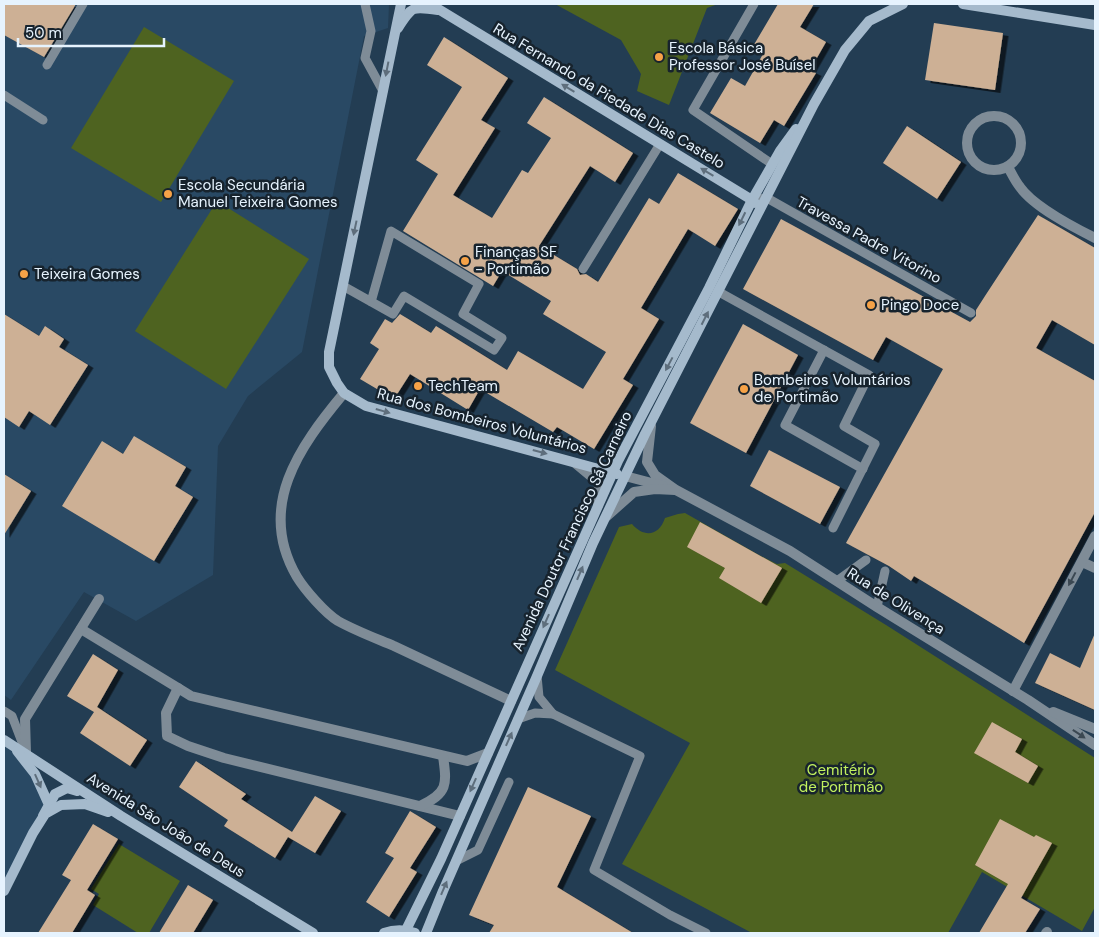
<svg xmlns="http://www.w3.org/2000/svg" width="1099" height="937" viewBox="0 0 1099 937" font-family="'DM Sans',sans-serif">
  <defs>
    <filter id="shadow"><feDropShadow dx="5.5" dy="3" stdDeviation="0" flood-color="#0009"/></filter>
  </defs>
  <rect width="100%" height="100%" fill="#233d53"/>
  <g fill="#294964">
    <path d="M 4,4 L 389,4 L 388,28 L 364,36 L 302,352 L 248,396 L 218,446 L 213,575 L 136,621 L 84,592 L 11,700 L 4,695 Z"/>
    <path d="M 4,740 L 13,745 L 49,805 L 4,891 Z"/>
  </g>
  <g fill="#4e6320">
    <path d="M 555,4 L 718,4 L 707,8 L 669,105 L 637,91 L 641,74 L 621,40 Z"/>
    <path d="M 144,27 L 234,81 L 161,202 L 71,148 Z"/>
    <path d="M 217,201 L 309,259 L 226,389 L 135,331 Z"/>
    <path d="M 685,513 L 759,555 L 777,564 L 785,563 L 886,625 L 1095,758 L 1095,907 L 1082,931 L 982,872 L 948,933 L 752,933 L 622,864 L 690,743 L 555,670 L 619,527 L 632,524 C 644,538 659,536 665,518 L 678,514 Z"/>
    <path d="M 119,844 L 180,881 L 149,933 L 138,933 L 93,905 L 99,894 L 91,889 Z"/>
  </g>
  <g fill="#cdb095" filter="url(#shadow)">
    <path d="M 4,4 L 76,4 L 44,57 L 4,35 Z"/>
    <path d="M 778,4 L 814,4 L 800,27 L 826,42 L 810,70 L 816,73 L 784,126 L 774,120 L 760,143 L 710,113 L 731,78 L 745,86 L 763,54 L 752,48 Z"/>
    <path d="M 934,23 L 1003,33 L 995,90 L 925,80 Z"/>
    <path d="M 444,37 L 508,78 L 481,120 L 495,128 L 453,195 L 492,218 L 522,170 L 528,173 L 551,138 L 527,123 L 544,97 L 633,153 L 615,182 L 590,166 L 539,246 L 577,269 L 580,275 L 586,274 L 598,282 L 649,198 L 659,204 L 678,173 L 738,209 L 715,246 L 688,229 L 641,308 L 659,319 L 623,379 L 633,385 L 594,449 L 557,427 L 553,432 L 480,389 L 468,410 L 410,374 L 394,399 L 360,379 L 379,349 L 370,343 L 385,319 L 392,323 L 400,314 L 431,333 L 436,326 L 507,370 L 518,351 L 583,389 L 606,352 L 543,314 L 551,301 L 502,271 L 493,286 L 403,231 L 438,174 L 416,160 L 462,87 L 427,65 Z"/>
    <path d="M 907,126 L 961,162 L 937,199 L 883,163 Z"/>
    <path d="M 1038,215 L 1095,248 L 1095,345 L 1052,320 L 1036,348 L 1095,381 L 1095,512 L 1024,643 L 914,576 L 911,581 L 889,566 L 846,543 L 943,369 L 886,337 L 873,360 L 743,289 L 781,219 L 970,322 L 976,316 L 976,310 L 985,296 Z"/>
    <path d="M 4,314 L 39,336 L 45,326 L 64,339 L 59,347 L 88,365 L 50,425 L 29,411 L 19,427 L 4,417 Z"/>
    <path d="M 743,324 L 798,355 L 746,453 L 690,423 Z"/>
    <path d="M 134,436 L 186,467 L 175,486 L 193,497 L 154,561 L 62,506 L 102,441 L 123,454 Z"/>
    <path d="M 769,450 L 840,487 L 820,524 L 750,486 Z"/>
    <path d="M 4,474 L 31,491 L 4,535 Z"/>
    <path d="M 700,522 L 782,568 L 761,603 L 719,578 L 725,568 L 687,547 Z"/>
    <path d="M 1095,633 L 1095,710 L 1035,683 L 1050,653 L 1080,668 Z"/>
    <path d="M 93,654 L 118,670 L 97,707 L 147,740 L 130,766 L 80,733 L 94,712 L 67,696 Z"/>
    <path d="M 992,722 L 1022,739 L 1015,752 L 1038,766 L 1028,783 L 974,753 Z"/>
    <path d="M 196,761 L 246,794 L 241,799 L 292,832 L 315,796 L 341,811 L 315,853 L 288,837 L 275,858 L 224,826 L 228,820 L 179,787 Z"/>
    <path d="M 528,787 L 591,816 L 557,887 L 633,933 L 489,933 L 494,925 L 469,915 Z"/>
    <path d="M 410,811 L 436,827 L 410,868 L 417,872 L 389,917 L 366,902 L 394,858 L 385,853 Z"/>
    <path d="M 1000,819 L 1034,837 L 1036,835 L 1052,843 L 1021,898 L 1040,909 L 1025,933 L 979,933 L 1008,884 L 975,865 Z"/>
    <path d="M 93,824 L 118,839 L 87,890 L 95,895 L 72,933 L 38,933 L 71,880 L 62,875 Z"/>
    <path d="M 188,885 L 213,900 L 193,933 L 159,933 Z"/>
  </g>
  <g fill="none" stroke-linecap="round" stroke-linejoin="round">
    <g stroke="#7f8c97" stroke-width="9">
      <path d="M 365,4 L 371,31 L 365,58 L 383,91"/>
      <path d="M 754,4 L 693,110 L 772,164"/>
      <path d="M 47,65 L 83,4"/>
      <path d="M 4,95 L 43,120"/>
      <path d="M 752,200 L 767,198 L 971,313"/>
      <path d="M 583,269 L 660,144"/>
      <path d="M 343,286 L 393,314 L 404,296 L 494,350 L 502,338 L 463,314 L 479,284 L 391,231 L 371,302"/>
      <path d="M 719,292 L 869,375 L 844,426 L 875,444 L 833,528"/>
      <path d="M 824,350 L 785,425 L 863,469"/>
      <path d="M 837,581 L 866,560"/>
      <path d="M 877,607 L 885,571"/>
      <path d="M 4,711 L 12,716 L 25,750"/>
      <path d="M 553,714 L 640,756 L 594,870 L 670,915 L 706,933"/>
      <path d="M 518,719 L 535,713 L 553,714 L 539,697 L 537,676"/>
      <path d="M 456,861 L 478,850 L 509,782"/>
    </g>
    <g stroke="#7f8c97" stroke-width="10">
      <circle cx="994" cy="143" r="27"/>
      <path d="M 1008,167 C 1012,174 1015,181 1020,187 C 1034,207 1073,227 1095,238"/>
      <path d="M 344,393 C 299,447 256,507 297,577 C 305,590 325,613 338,621 C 356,631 375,638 394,646 C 433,664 472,683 511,701"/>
      <path d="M 651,426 L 647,462 L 655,475 L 676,490 L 790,551 L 877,607 L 1028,700 L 1095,745"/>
      <path d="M 575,463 L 599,483 L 598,505"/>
      <path d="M 625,476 L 663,486"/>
      <path d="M 607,516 L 634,492 L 655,489 L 675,490"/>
      <path d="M 1082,562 L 1095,568"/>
      <path d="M 81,629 L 178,688 L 166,713 L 167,736 L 188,746 L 224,758 L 460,816"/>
      <path d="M 178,688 L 191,696 L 467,761 L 488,753"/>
      <path d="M 1013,691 L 1095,536"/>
      <path d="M 1053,712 L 1095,729"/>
      <path d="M 26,753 L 25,719 L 99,599"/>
      <path d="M 420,806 C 448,793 447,785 443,756"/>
      <path d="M 1046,933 L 1047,932"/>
    </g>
    <g stroke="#a5bacc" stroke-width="10">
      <path d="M 401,4 L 329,352 L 329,367 L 337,383 L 344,393 L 366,406 L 617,474"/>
      <path d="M 430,4 L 752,200 L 755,203"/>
      <path d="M 963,4 L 1095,25"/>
      <path d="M 398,28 C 412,6 412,6 438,10"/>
      <path d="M 4,740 L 121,816 L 313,933"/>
      <path d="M 17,751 L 35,774 L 49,805 L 43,816"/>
      <path d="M 49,805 L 55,794 L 67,788 L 77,791"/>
      <path d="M 4,891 L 33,833 L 45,814 L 61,805 L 85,804 L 108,812"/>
      <path d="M 406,930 L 441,859 L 618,461 L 709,288 L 752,200 L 780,151 L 796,129"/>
      <path d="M 384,933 C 395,929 404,929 415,933"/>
      <path d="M 426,933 L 443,891 L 537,676 L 593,543 L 645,434 L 814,104 L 845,50 L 869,21 L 903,4"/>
    </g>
  </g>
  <defs><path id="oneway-solid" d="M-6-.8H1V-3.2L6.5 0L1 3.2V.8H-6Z" transform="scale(1.25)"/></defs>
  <g fill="#5e6e7c">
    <use href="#oneway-solid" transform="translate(387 69) rotate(101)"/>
    <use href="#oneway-solid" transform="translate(568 88) rotate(-149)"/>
    <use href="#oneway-solid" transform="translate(707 172) rotate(-149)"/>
    <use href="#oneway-solid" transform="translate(742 219) rotate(116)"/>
    <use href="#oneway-solid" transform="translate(355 228) rotate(102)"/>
    <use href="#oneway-solid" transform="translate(705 318) rotate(-63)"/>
    <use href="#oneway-solid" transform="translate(669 364) rotate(118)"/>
    <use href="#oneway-solid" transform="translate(383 411) rotate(16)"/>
    <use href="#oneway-solid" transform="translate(540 452) rotate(15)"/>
    <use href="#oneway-solid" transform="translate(580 573) rotate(-67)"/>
    <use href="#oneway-solid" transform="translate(546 621) rotate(114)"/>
    <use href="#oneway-solid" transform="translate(509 739) rotate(-66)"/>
    <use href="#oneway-solid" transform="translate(38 781) rotate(66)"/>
    <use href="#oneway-solid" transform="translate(473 785) rotate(114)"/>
    <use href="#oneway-solid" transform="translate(444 888) rotate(-67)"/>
  </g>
  <g fill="#3b4852">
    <use href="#oneway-solid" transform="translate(1072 579) rotate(118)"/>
    <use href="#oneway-solid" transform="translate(1079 734) rotate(34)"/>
  </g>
  <g fill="#f6a247" stroke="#17232d" stroke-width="2">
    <circle cx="659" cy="57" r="5"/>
    <circle cx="168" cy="194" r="5"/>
    <circle cx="465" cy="261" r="5"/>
    <circle cx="24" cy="274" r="5"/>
    <circle cx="871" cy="305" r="5"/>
    <circle cx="418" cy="386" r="5"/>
    <circle cx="744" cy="389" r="5"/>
  </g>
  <g text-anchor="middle" stroke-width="5" stroke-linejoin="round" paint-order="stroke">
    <g font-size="15" fill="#e6f3fe" stroke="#17232d" text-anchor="start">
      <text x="669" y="53">Escola Básica<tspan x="669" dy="17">Professor José Buísel</tspan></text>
      <text x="178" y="190">Escola Secundária<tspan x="178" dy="17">Manuel Teixeira Gomes</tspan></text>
      <text x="475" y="257">Finanças SF<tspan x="475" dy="17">- Portimão</tspan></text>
      <text x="34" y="279">Teixeira Gomes</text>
      <text x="881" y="310">Pingo Doce</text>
      <text x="754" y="385">Bombeiros Voluntários<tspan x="754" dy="17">de Portimão</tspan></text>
      <text x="428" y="391">TechTeam</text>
    </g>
    <g font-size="15" fill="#e6f3fe" stroke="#17232d">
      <text transform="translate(609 96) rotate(31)" y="5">Rua Fernando da Piedade Dias Castelo</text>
      <text transform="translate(869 240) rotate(29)" y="5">Travessa Padre Vitorino</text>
      <text transform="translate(482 421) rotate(15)" y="5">Rua dos Bombeiros Voluntários</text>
      <text transform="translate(572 531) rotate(-65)" y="5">Avenida Doutor Francisco Sá Carneiro</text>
      <text transform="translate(896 601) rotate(32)" y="5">Rua de Olivença</text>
      <text transform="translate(166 825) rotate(32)" y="5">Avenida São João de Deus</text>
    </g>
    <g font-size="15" fill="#c1f05e" stroke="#17232d">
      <text x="841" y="775">Cemitério<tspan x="841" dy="17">de Portimão</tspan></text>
    </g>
  </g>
  <rect width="1099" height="937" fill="none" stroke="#e6f3fe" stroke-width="10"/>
  <path d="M18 38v8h146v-8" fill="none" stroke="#e6f3fe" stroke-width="2.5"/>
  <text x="25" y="38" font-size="15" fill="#e6f3fe" stroke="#17232d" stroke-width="4" paint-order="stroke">50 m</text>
</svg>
